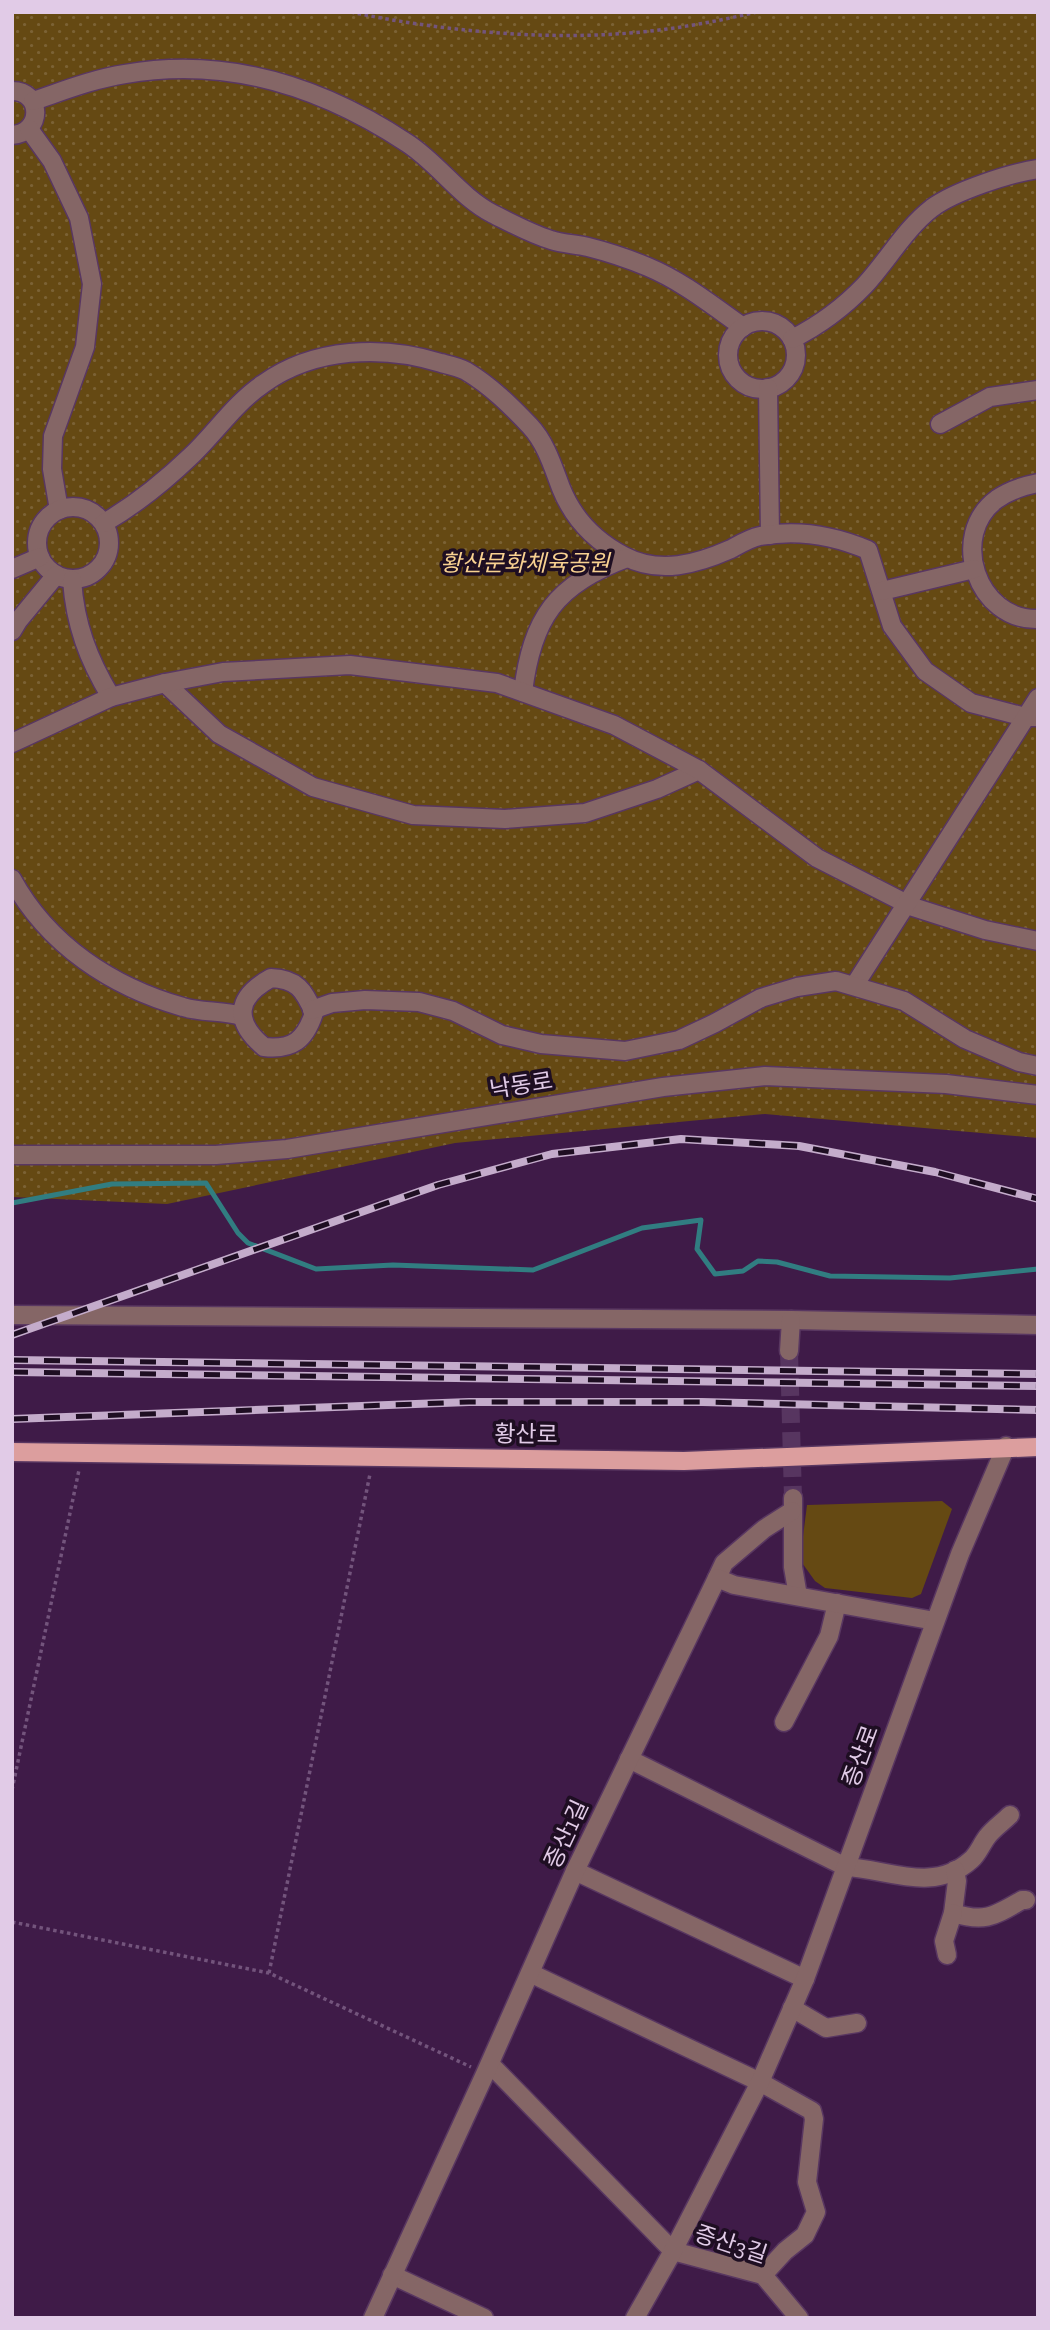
<svg xmlns="http://www.w3.org/2000/svg" width="1050" height="2330" viewBox="0 0 1050 2330" font-family="'Zilla Slab','Noto Sans KR',serif">
  <defs>
    <pattern id="park-dots" width="8" height="8" patternUnits="userSpaceOnUse" patternTransform="scale(1.75)"><rect width="8" height="8" fill="#654913"/><path d="M2 2h.1M6 6h.1" fill="none" stroke="#7b6235" stroke-width="1.8" stroke-linecap="round"/></pattern>
  </defs>
  <rect width="100%" height="100%" fill="#3f1b48"/>
  <path fill="#654913" d="M 942,1501 L 952,1509 L 921,1594 L 912,1598 L 825,1588 L 815,1581 L 800,1560 L 807,1505 Z"/>
  <path fill="url(#park-dots)" d="M 12,12 L 1038,12 L 1038,1138 L 765,1114 L 455,1143 L 167,1204 L 12,1197 Z"/>
  <g fill="none" stroke-linecap="round" stroke-linejoin="round">
    <path stroke="#317d81" stroke-width="5" d="M 12,1203 L 112,1184 L 206,1183 L 238,1233 L 248,1243 L 316,1269 L 393,1265 L 533,1270 L 642,1228 L 701,1220 L 697,1249 L 715,1274 L 743,1271 L 758,1261 L 777,1262 L 830,1276 L 950,1278 L 1038,1269"/>
    <path stroke="#573560" stroke-width="18" stroke-dasharray="18 9" stroke-linecap="butt" d="M 789,1351 L 793,1498"/>
    <defs>
      <g id="minor">
        <path d="M 12,91 C 43,91 43,133 12,135"/>
        <path d="M 33,101 C 63,91 93,79 125,74 C 227,56 322,87 407,143 C 438,163 460,197 493,214 C 511,223 531,234 551,240 C 563,244 576,244 588,247 C 608,252 629,259 648,267 C 682,281 713,306 743,327"/>
        <path d="M 29,129 L 52,161 L 79,218 L 92,284 L 85,347 L 53,436 L 52,469 L 59,510"/>
        <circle cx="762" cy="355" r="34"/>
        <path d="M 792,339 C 820,325 843,308 865,285 C 888,260 905,229 932,208 C 955,191 1010,173 1038,169"/>
        <path d="M 768,388 L 770,535"/>
        <path d="M 940,424 L 990,397 L 1038,390"/>
        <path d="M 1038,483 C 1023,486 1010,490 997,499 C 948,535 977,621 1038,619"/>
        <circle cx="73" cy="543" r="36"/>
        <path d="M 104,523 C 135,505 166,480 192,455 C 216,432 235,403 263,384 C 314,347 384,345 441,363 C 449,365 459,367 466,371 C 491,386 511,406 530,426 C 546,443 553,467 561,488 C 573,518 595,541 624,556 C 660,575 697,564 731,549 C 740,544 750,538 760,536 C 798,529 833,535 868,550 L 892,626 L 925,671 L 971,703 L 1025,717 L 1038,717"/>
        <path d="M 12,569 L 40,557"/>
        <path d="M 72,580 C 75,624 88,659 111,697"/>
        <path d="M 882,591 L 974,569"/>
        <path d="M 12,631 L 18,621 L 56,575"/>
        <path d="M 165,683 L 219,734 L 313,787 L 413,815 L 505,819 L 585,813 L 657,789 L 699,770"/>
        <path d="M 523,692 C 532,618 556,584 627,558"/>
        <path d="M 12,743 L 111,697 L 165,683 L 223,672 L 350,665 L 497,683 L 614,725 L 699,770 L 817,858 L 913,907 L 985,930 L 1038,941"/>
        <path d="M 12,879 C 48,945 112,987 183,1007 C 202,1013 222,1010 241,1016"/>
        <path d="M 271,978 C 297,979 304,990 314,1013 C 305,1040 293,1050 264,1047 C 233,1021 236,997 271,978 Z"/>
        <path d="M 854,986 L 1038,698"/>
        <path d="M 312,1010 L 332,1003 L 365,1000 L 419,1002 L 453,1011 L 502,1035 L 541,1044 L 625,1051 L 679,1040 L 715,1023 L 761,998 L 797,987 L 836,981 L 904,1001 L 965,1039 L 1019,1062 L 1038,1066"/>
        <path d="M 12,1155 L 216,1155 L 287,1149 L 663,1087 L 765,1076 L 946,1084 L 1038,1095"/>
        <path d="M 12,1315 L 791,1320 L 1038,1325"/>
        <path d="M 789,1351 L 791,1320"/>
        <path d="M 793,1498 L 793,1567 L 798,1596"/>
        <path d="M 717,1578 L 724,1563 L 764,1529 L 792,1511"/>
        <path d="M 784,1722 L 829,1636 L 837,1603"/>
        <path d="M 629,1759 L 846,1867 C 888,1869 933,1894 971,1860 C 978,1854 981,1845 987,1837 C 993,1829 1003,1822 1010,1815"/>
        <path d="M 955,1870 L 957,1881 L 953,1913 C 985,1923 994,1916 1022,1900 L 1026,1900"/>
        <path d="M 575,1871 L 805,1979"/>
        <path d="M 947,1955 L 944,1941 L 953,1913"/>
        <path d="M 530,1973 L 760,2082 L 812,2111 L 814,2119 L 807,2182 L 816,2212 L 805,2235 L 785,2251 L 763,2275"/>
        <path d="M 792,2008 L 826,2028 L 857,2023"/>
        <path d="M 490,2064 L 673,2251"/>
        <path d="M 673,2251 L 763,2275 L 799,2318"/>
        <path d="M 392,2275 L 484,2318"/>
        <path d="M 373,2318 L 485,2074 L 575,1871 L 717,1578 L 734,1585 L 935,1621"/>
        <path d="M 635,2318 L 673,2251 L 760,2082 L 805,1979 L 960,1554 L 1006,1446"/>
      </g>
      <path id="major" d="M 12,1452 L 684,1461 L 1038,1447"/>
    </defs>
    <use href="#minor" stroke="#593761" stroke-width="21"/>
    <use href="#major" stroke="#593761" stroke-width="21"/>
    <g stroke="#73547c" stroke-width="3.5" stroke-dasharray="3.5 3.5" stroke-linecap="butt">
      <path d="M 351,12 C 450,33 567,43 667,29 C 697,25 727,19 757,12"/>
      <path d="M 12,1790 L 79,1470"/>
      <path d="M 12,1922 L 269,1973 L 471,2067"/>
      <path d="M 269,1973 L 370,1474"/>
    </g>
    <use href="#minor" stroke="#856666" stroke-width="18"/>
    <use href="#major" stroke="#dc9e9e" stroke-width="18"/>
    <defs>
      <g id="rail">
        <path d="M 12,1335 L 438,1185 L 552,1154 L 681,1139 L 799,1146 L 935,1172 L 1038,1199"/>
        <path d="M 12,1360 L 1038,1374"/>
        <path d="M 12,1372 L 1038,1386"/>
        <path d="M 12,1419 L 469,1402 L 702,1402 L 1038,1410"/>
      </g>
    </defs>
    <use href="#rail" stroke="#c4accb" stroke-width="8"/>
    <use href="#rail" stroke="#1e0e22" stroke-width="5" stroke-dasharray="16" stroke-linecap="butt"/>
  </g>
  <g text-anchor="middle" stroke-width="7" stroke-linejoin="round" paint-order="stroke">
    <g font-size="23" font-style="italic" fill="#f8d191" stroke="#1e0e22">
      <text x="525" y="571">황산문화체육공원</text>
    </g>
    <g font-size="23" fill="#e1cbe7" stroke="#1e0e22">
      <text transform="translate(521 1085) rotate(-9)" y="8">낙동로</text>
      <text transform="translate(526 1434) rotate(1)" y="8">황산로</text>
      <text transform="translate(860 1756) rotate(-70)" y="8">증산로</text>
      <text transform="translate(566 1834) rotate(-65)" y="8">증산1길</text>
      <text transform="translate(731 2244) rotate(18)" y="8">증산3길</text>
    </g>
  </g>
  <rect width="1050" height="2330" fill="none" stroke="#e1cbe7" stroke-width="28"/>
</svg>
